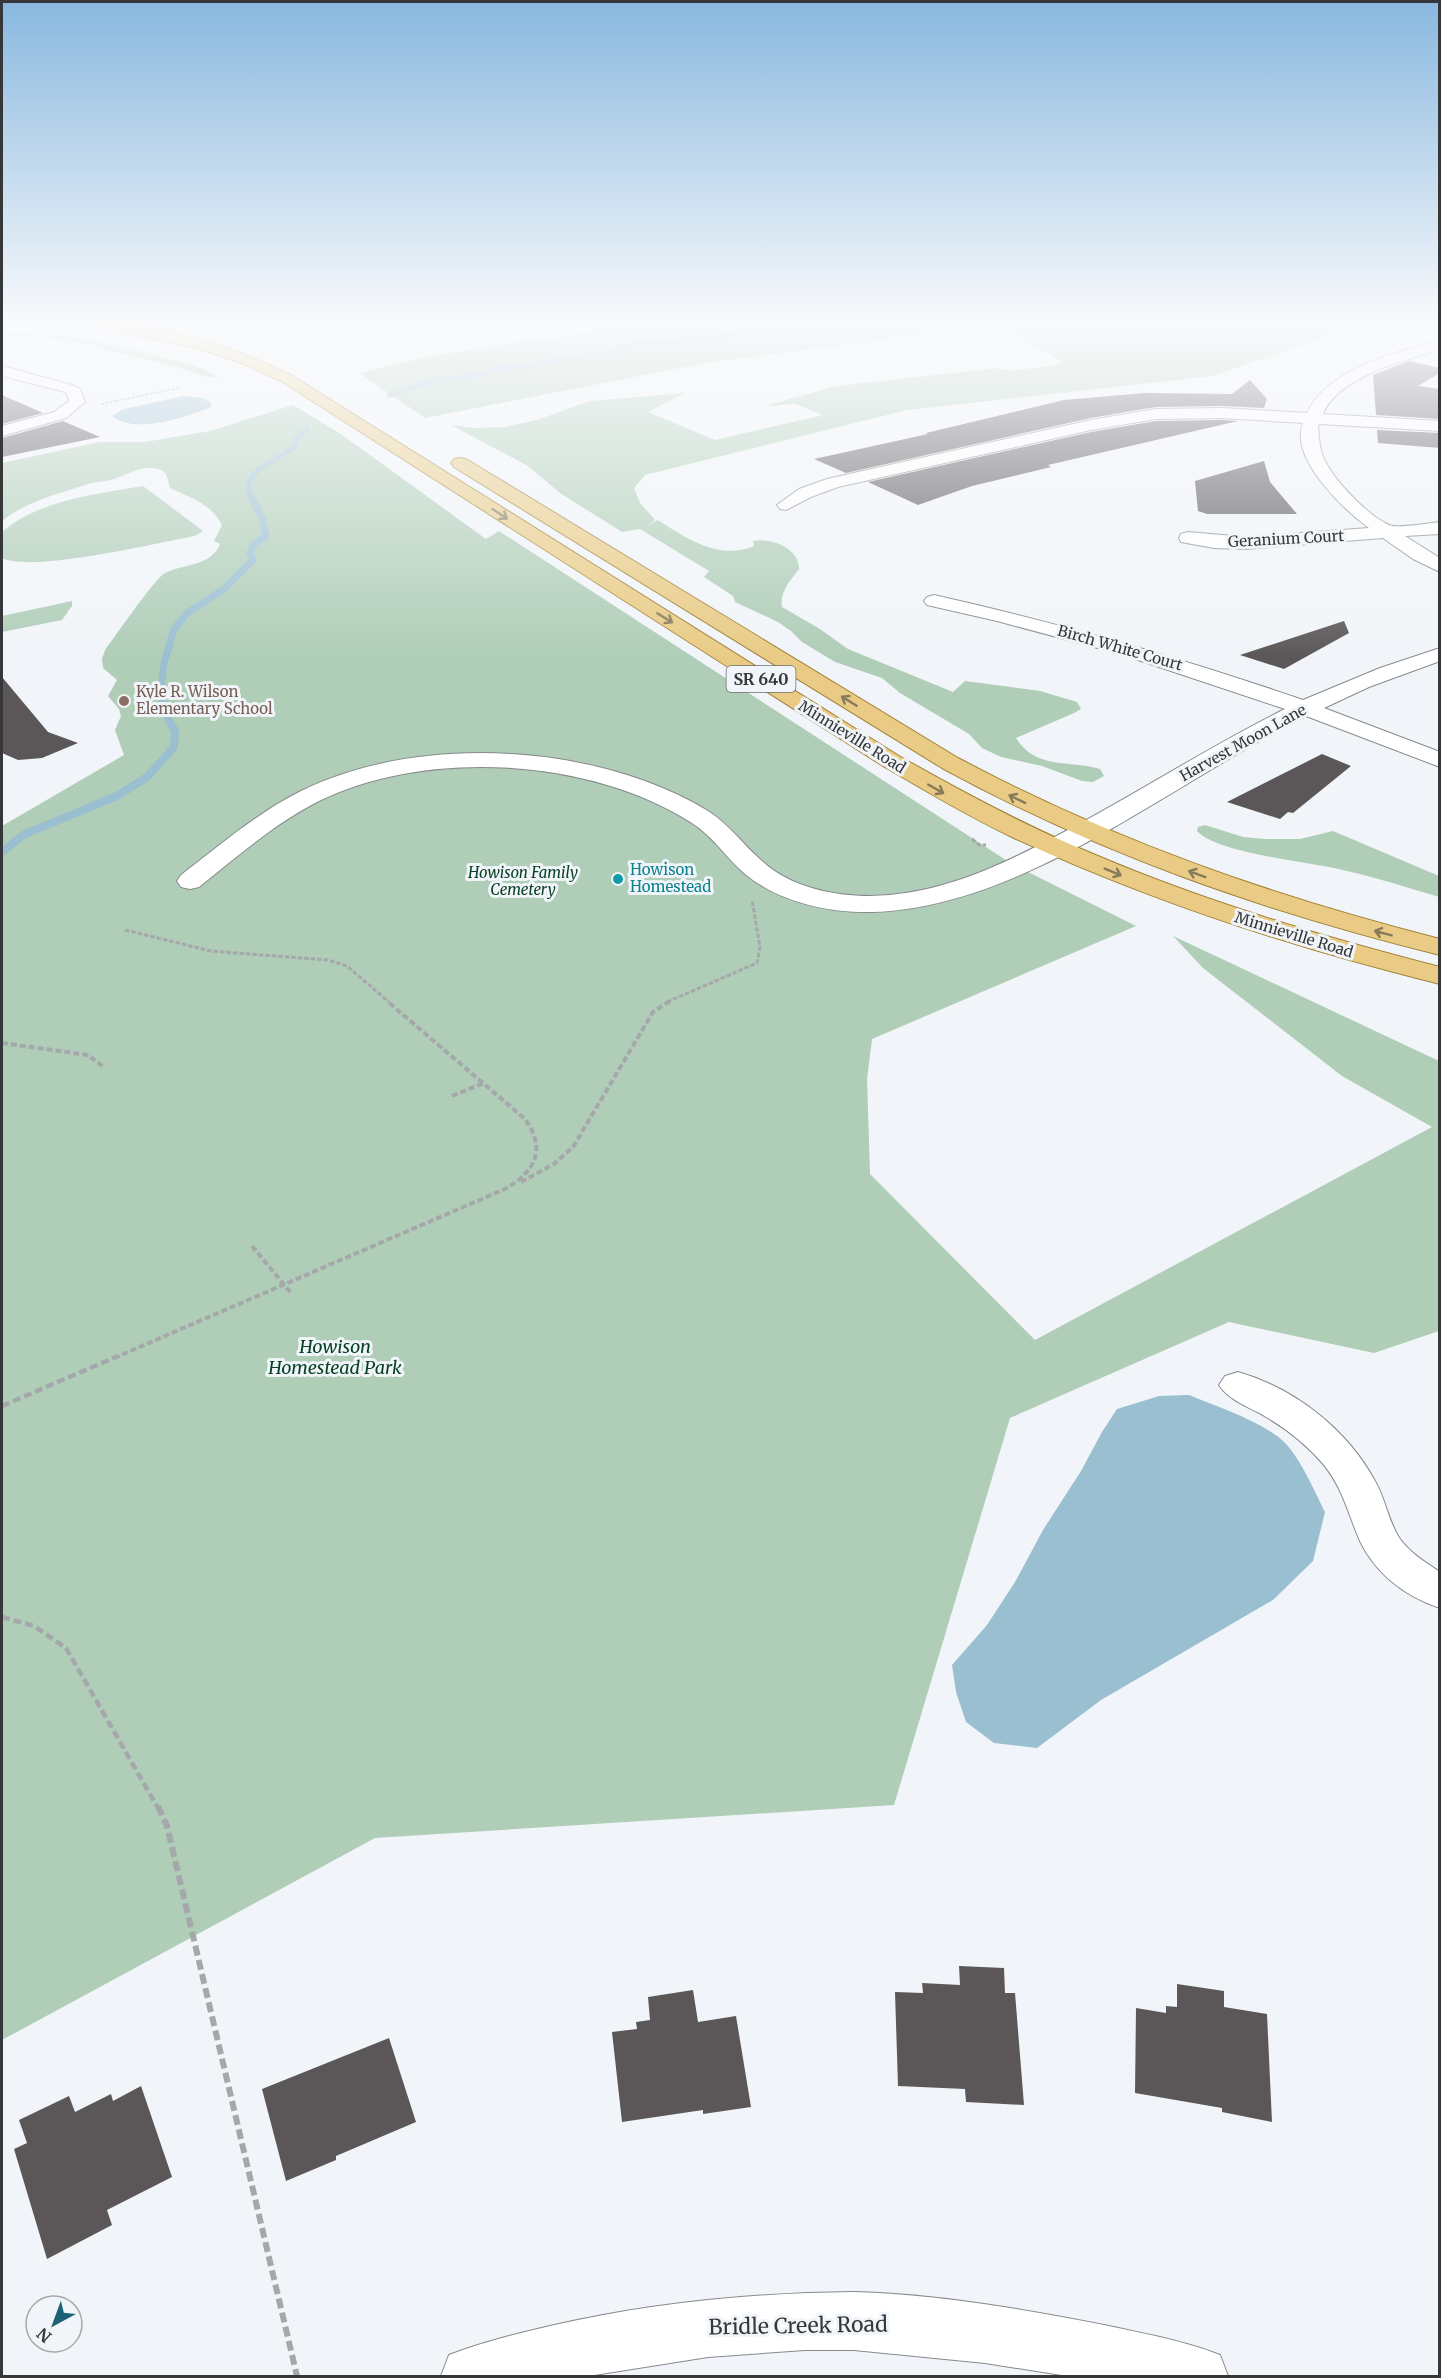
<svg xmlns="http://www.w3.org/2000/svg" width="1441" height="2378" viewBox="0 0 1441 2378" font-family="Merriweather,serif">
  <rect width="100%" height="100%" fill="#f1f5f9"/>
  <g fill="#afcdb7">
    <path d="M 622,326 L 1356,326 L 1213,376 L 907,410 L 645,475 L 634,488 L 640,503 L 655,520 L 648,525 L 658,520 C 686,538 719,561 754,546 L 753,541 C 770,537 800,548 799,569 C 791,580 779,592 782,607 L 820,629 L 848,649 L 953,692 L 965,681 L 1040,691 L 1077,702 L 1081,709 L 1074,713 L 1016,738 C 1036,770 1070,760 1100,769 L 1104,776 L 1093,782 L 1082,781 L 1042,766 L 1001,757 L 982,748 L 969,734 L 900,693 L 882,678 L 835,662 L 802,642 L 791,631 L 778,622 L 735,602 L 733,596 L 704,577 L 709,571 L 640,529 L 622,532 L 560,493 L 528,466 L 451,425 L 475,428 L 505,427 L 537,420 L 590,401 L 685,393 L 648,412 L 715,440 L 823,415 L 795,404 L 765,406 L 837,386 L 998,368 L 1010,371 L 1058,365 L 1062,361 L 1009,333 L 982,327 L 705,363 L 425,418 L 359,373 L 430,356 Z"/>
    <path d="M 12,331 C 64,334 113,343 163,357 C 182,363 203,366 219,378 L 206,377 L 180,368 L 106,350 L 89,344 L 44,338 L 2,337 L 2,333 Z"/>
    <path d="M 293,405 L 341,434 L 486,539 L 499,531 L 1012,864 L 1136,926 L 872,1039 L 867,1079 L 870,1174 L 1035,1340 L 1432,1127 L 1342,1076 L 1203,968 L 1173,936 L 1439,1061 L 1439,1331 L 1374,1353 L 1229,1322 L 1010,1418 L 894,1805 L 375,1838 L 2,2040 L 2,826 L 124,755 L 115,730 L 121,716 L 119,709 L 108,696 L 117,680 L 103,668 L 102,659 L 105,650 C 115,637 155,578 165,573 C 183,564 212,566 220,544 L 214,541 L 222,525 C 211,503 190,498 170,488 C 168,482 168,475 163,471 C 147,462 129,474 114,479 C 107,482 99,481 91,483 C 62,493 26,501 2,521 L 2,463 L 100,442 L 145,442 L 210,431 Z"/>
    <path d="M 143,486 L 203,531 L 195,536 C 156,543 32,573 2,558 L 2,532 C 39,500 96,494 143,486 Z"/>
    <path d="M 72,601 L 72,606 L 62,620 L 2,632 L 2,616 Z"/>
    <path d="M 1205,825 L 1243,837 L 1265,839 L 1300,839 L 1333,831 L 1439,876 L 1439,897 C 1409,888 1378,878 1347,871 C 1313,862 1218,854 1197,831 L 1198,827 Z"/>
  </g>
  <g fill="#9abfd1">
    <path d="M 184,396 L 203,398 L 211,403 L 211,407 C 186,417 135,435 112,416 L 124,409 Z"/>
    <path d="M 1189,1395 C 1216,1406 1260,1421 1282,1440 C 1299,1455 1315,1492 1325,1512 L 1313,1561 L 1273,1600 L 1101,1700 L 1037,1748 L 994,1743 L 966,1722 L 956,1692 L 952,1665 L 987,1625 L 1015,1582 L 1043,1530 L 1081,1471 L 1102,1432 L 1117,1409 L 1159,1396 Z"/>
  </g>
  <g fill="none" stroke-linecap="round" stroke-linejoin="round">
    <g stroke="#9abfd1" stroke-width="5">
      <path d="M 389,395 L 440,379 L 462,378 L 487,373 L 492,369 L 528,366 L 558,359 L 576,360 L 581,357 L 620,351 L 618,349 L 628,346 L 726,336 L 780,326"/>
      <path d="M 253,501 L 248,488 L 249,481 L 258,470 L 295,447 L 296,438 L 308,428"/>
    </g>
    <path stroke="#9abfd1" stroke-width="7" d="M 170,722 L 162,707 L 161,688 L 164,663 L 174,629 L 187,613 L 224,589 L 253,560 L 250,553 L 254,544 L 266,536 L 262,517 L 252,499"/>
    <path stroke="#9abfd1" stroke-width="8" d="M 2,852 L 25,834 L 117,796 L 147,777 L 174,747 L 175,731 L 169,721"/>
  </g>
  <g fill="#5b5759">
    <path d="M 1409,361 L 1440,368 L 1440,373 L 1418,386 L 1440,389 L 1440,419 L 1376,415 L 1373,375 Z"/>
    <path d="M 1250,380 L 1267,399 L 1264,408 L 1222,406 L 1156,407 L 1091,418 L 846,473 L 814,459 L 928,434 L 926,433 L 1064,400 L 1145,393 L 1232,394 Z"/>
    <path d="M 2,395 L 43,413 L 2,424 Z"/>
    <path d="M 1222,420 L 1238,421 L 1048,465 L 1051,467 L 972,486 L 918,505 L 868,482 L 1091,432 L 1156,421 Z"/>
    <path d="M 63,421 L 100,437 L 2,457 L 2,438 Z"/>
    <path d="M 1377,430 L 1440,433 L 1440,448 L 1378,443 Z"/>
    <path d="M 1264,461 L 1270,482 L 1297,514 L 1207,514 L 1198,511 L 1195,481 Z"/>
    <path d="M 1344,621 L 1349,633 L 1284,669 L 1240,655 Z"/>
    <path d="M 2,677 L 48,732 L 78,743 L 42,758 L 18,760 L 2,753 Z"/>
    <path d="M 1322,754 L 1351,766 L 1293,813 L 1288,812 L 1280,819 L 1227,802 Z"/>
    <path d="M 959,1966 L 1004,1968 L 1005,1993 L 1015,1993 L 1024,2105 L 966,2102 L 965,2089 L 898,2086 L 895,1992 L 923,1993 L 922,1983 L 960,1985 Z"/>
    <path d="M 1177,1984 L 1224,1991 L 1224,2007 L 1267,2014 L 1272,2122 L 1222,2112 L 1222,2108 L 1135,2093 L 1136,2008 L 1166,2013 L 1166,2006 L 1177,2007 Z"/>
    <path d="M 693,1990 L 698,2022 L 736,2016 L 751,2107 L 703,2114 L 703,2110 L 622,2122 L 612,2032 L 637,2029 L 636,2022 L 650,2020 L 648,1997 Z"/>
    <path d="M 389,2038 L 416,2122 L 336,2156 L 336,2160 L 286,2181 L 262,2089 Z"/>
    <path d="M 141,2086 L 172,2177 L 107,2210 L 112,2225 L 47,2259 L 14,2149 L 27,2143 L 19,2120 L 69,2096 L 75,2112 L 111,2094 L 113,2101 Z"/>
  </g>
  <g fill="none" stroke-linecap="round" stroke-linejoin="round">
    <defs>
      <g id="minor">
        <path d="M 1440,341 L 1440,350 C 1404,360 1338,377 1323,414 L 1440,421 L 1440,431 L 1319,424 L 1318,427 C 1319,434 1319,443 1321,450 C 1326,474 1367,515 1389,525 C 1397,529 1428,523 1440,522 L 1440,534 L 1405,536 L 1440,558 L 1440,572 L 1413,559 L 1383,538 L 1245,549 L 1214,548 L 1181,542 L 1179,538 L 1181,534 L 1188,532 L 1245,537 L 1369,528 C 1343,509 1289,458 1303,423 L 1222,418 L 1156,419 L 1091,430 L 838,487 L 811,497 L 786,510 L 780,509 L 777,505 L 799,489 L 827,479 L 1091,420 L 1156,409 L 1222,408 L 1307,413 C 1326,370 1397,351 1440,341 Z"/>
        <path d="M 2,366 L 72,385 L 80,389 L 85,402 L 66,418 L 2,436 L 2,426 L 54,412 L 69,401 L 67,394 L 62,391 L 2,376 Z"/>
        <path d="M 934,595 C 1059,623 1182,658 1303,700 L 1380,668 L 1440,648 L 1440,661 L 1369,687 L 1324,708 L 1440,752 L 1440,767 L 1306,716 C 1174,782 1023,908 872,912 C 829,913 779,902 745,874 C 726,858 714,837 692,823 C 591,758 427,748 319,801 C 275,823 238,856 199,887 L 190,889 L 181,887 L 177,881 L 181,875 C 219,846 257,813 301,791 C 419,733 596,743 708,811 C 730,825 743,845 762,861 C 790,887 833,896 870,896 C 942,895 1004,864 1066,831 C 1140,792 1210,746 1285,709 L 1120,654 L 997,621 L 927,605 L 924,601 L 927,597 Z"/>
        <path d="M 1238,1372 C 1294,1388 1347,1429 1375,1481 C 1385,1498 1388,1519 1398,1536 C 1407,1551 1425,1562 1440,1572 L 1440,1608 C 1403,1596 1371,1570 1357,1534 C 1347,1509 1341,1486 1324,1465 C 1308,1446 1288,1430 1268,1418 C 1252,1408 1229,1401 1219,1385 L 1225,1376 Z"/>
        <path d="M 854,2292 C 937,2294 1028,2310 1109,2326 C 1146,2334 1185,2341 1220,2355 L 1228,2376 L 1068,2376 L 985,2363 L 854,2350 L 805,2350 L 708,2357 L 588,2376 L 441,2376 L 449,2355 C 482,2342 516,2334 550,2326 C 650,2303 752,2293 854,2292 Z"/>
      </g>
      <g id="major">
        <path d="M 104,326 C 168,323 234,348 291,375 L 899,756 C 964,793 1029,828 1098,856 C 1209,903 1324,937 1440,967 L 1440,984 C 1294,948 1151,901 1014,838 C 969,817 926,791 883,766 L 281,381 L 239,362 L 196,348 L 106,329 Z"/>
        <path d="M 460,458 L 466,459 L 958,758 C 1114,841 1269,895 1440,939 L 1440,955 C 1263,911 1102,855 942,768 L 454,467 L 451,463 L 454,459 Z"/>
      </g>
    </defs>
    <use href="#minor" stroke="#878a8d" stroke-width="2"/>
    <use href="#major" stroke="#a18135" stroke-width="2"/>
    <g stroke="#a5a8ab" stroke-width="1.5" stroke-dasharray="3 1.5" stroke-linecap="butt">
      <path d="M 69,326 L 89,328"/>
      <path d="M 636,326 L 663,333 L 707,326"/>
      <path d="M 101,404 L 179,388"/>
    </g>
    <g stroke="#a5a8ab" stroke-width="3" stroke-dasharray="4.5 2" stroke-linecap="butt">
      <path d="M 972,839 L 979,845 L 986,845"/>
      <path d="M 125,930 L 211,951 L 328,960 L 347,966 L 389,1002"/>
      <path d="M 667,1002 L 757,963 L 760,947 L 752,900"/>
    </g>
    <g stroke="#a5a8ab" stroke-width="4" stroke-dasharray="6 3" stroke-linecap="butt">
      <path d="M 2,1043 L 88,1055 L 105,1068"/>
      <path d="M 452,1096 L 484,1083"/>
      <path d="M 521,1182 L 554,1164 L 573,1147 L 653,1012 L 670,1001"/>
      <path d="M 252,1246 L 291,1293"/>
      <path d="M 114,1358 L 505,1189 C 535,1172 547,1149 525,1119 L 387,1001"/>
    </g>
    <g stroke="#a5a8ab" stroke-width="4.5" stroke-dasharray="8 4" stroke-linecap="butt">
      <path d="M 2,1406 L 118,1356"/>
      <path d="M 2,1617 L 34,1626 L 66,1648 L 158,1808"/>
    </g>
    <path stroke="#a5a8ab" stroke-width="6" stroke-dasharray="10 4.5" stroke-linecap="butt" d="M 158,1806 L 167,1826 L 297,2376"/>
    <use href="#minor" fill="#fff" fill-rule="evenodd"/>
    <use href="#major" fill="#e9cb85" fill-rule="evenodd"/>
  </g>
  <defs><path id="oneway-shaft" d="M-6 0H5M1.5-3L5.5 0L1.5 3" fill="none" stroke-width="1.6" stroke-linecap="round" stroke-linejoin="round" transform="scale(1.5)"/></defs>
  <g stroke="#877a5b">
    <use href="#oneway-shaft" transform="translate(500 514) rotate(33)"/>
    <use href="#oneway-shaft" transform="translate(665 618) rotate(32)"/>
    <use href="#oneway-shaft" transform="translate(849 701) rotate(-148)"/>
    <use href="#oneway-shaft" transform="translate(936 789) rotate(30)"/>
    <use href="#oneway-shaft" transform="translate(1017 799) rotate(-154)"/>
    <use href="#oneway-shaft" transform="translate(1113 872) rotate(22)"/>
    <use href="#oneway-shaft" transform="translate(1197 874) rotate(-160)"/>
    <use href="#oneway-shaft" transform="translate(1383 933) rotate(-165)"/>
  </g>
  <linearGradient id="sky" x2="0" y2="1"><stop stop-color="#89b8df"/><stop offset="0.49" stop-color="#f9fafc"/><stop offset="1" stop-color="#f9fafc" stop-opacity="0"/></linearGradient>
  <rect width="1441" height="659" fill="url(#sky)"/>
  <circle fill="#8d6e63" stroke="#f1f5f9" stroke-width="2" cx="124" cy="701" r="6"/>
  <circle fill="#0f9aa8" stroke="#f1f5f9" stroke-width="2" cx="618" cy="879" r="6"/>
  <g text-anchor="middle" stroke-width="6" stroke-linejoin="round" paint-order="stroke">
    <g font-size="15" fill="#363739" stroke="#f1f5f9">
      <text transform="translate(1286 539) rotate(-3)" y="5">Geranium Court</text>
      <text transform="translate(1120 648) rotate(16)" y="5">Birch White Court</text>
      <text transform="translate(852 737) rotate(32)" y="5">Minnieville Road</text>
      <text transform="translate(1243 743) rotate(-29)" y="5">Harvest Moon Lane</text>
      <text transform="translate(1294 935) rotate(17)" y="5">Minnieville Road</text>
    </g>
    <g font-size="15" fill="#785e54" stroke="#f1f5f9" text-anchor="start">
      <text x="136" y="697">Kyle R. Wilson<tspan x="136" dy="17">Elementary School</tspan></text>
    </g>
    <g font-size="15" fill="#0d838f" stroke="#f1f5f9" text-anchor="start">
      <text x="630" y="875">Howison<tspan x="630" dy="17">Homestead</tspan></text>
    </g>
    <g font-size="15" font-style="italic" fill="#084123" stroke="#f1f5f9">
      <text x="523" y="878">Howison Family<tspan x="523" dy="17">Cemetery</tspan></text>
    </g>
    <rect fill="#f1f5f9" stroke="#6e7073" stroke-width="1.5" x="726.5" y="666" width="69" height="26" rx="4.5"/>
    <g font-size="16" font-weight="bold" fill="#363739">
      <text x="761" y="685">SR 640</text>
    </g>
    <g font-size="18" font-style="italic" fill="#084123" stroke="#f1f5f9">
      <text x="335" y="1353">Howison<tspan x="335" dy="21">Homestead Park</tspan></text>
    </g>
    <g font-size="21" fill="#363739" stroke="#f1f5f9">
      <text transform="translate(798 2326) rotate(-1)" y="7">Bridle Creek Road</text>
    </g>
  </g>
  <rect width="1441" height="2378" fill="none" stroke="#363739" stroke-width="6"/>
  <g transform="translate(54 2324) rotate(221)"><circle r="28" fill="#f1f5f9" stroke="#a6a9ac" stroke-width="1.5"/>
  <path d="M0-4.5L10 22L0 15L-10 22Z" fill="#1d6174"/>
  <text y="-9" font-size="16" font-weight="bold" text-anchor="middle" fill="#363739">N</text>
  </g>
</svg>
